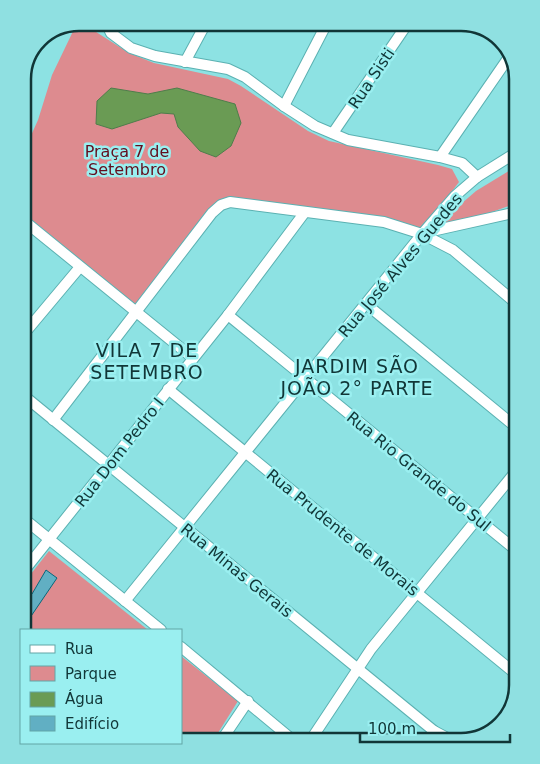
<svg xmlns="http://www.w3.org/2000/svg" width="540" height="764" viewBox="0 0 540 764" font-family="'DejaVu Sans',sans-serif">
  <rect width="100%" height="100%" fill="#8de2e3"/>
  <g fill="#dd8b8f">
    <path d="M 77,23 L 82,23 L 129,53 L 154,63 L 228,79 L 241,86 L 308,131 L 329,141 L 438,165 L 452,169 L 459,182 L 422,231 L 220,204 L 134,307 L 23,220 L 23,153 L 38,120 L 52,75 Z"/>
    <path d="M 517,166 L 517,203 L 453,226 L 439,223 L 476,191 Z"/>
    <path d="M 49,551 L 148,630 L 23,630 L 23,584 Z"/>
    <path d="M 181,656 L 238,701 L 213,741 L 181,741 Z"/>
  </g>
  <path fill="#6a9b54" stroke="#4f7d4b" d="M 111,88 L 148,94 L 177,88 L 235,104 L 241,123 L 231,146 L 216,157 L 200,151 L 178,127 L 174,114 L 161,113 L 112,129 L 96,124 L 97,101 Z"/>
  <path fill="#61afc3" stroke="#08687b" d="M 46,570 L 57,578 L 23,628 L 23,600 L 28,592 L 32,594 Z"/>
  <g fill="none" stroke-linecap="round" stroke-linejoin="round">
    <defs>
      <g id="minor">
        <path d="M 106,23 L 111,33 L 131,48 L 155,56 L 228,69 L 245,77 L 284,106 L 315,126 L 348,140 L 440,157 L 462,163 L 477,177"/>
        <path d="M 185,62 L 206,23"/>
        <path d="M 284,106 L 327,23"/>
        <path d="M 333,133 L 408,23"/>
        <path d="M 440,157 L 511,54"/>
        <path d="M 23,220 L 193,358"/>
        <path d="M 423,233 L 517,212"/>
        <path d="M 366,304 L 517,428"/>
        <path d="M 228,315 L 517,551"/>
        <path d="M 23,335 L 80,267"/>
        <path d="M 168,389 L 517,675"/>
        <path d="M 23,395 L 434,731 L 453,741"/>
        <path d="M 53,420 L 212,213 L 221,205 L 230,202 L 384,222 L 422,234 L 453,250 L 517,304"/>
        <path d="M 23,518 L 161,630"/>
        <path d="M 23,572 L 228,315 L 305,212"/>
        <path d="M 125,601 L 422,234 L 455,196 L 477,177 L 517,152"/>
        <path d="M 181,647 L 294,741"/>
        <path d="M 221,741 L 248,701"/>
        <path d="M 310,741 L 371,649 L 517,470"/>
        <path d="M 427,741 L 434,731"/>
      </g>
    </defs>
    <use href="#minor" stroke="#5bb1b2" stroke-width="12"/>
    <use href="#minor" stroke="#fff" stroke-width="10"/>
  </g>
  <g text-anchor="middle" stroke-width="5" stroke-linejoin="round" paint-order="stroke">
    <g font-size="16" fill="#113637" stroke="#9aeff0">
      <text transform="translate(371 78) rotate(-56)" y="6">Rua Sisti</text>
      <text transform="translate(400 265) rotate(-50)" y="6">Rua José Alves Guedes</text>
      <text transform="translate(119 452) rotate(-52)" y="6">Rua Dom Pedro I</text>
      <text transform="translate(419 471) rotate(39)" y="6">Rua Rio Grande do Sul</text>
      <text transform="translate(343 532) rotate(39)" y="6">Rua Prudente de Morais</text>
      <text transform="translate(237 570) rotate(39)" y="6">Rua Minas Gerais</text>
    </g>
    <g font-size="16" fill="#620e1e" stroke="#9aeff0">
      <text x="127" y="157">Praça 7 de<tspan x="127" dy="18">Setembro</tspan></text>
    </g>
    <g font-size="19" letter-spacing="1" fill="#113637" stroke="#9aeff0">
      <text x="147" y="357">VILA 7 DE<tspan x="147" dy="22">SETEMBRO</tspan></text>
      <text x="357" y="373">JARDIM SÃO<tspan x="357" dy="22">JOÃO 2° PARTE</tspan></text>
    </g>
  </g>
  <path d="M0 0H540V764H0ZM79 31H461A48 48 0 0 1 509 79V685A48 48 0 0 1 461 733H79A48 48 0 0 1 31 685V79A48 48 0 0 1 79 31Z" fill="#8fe0e1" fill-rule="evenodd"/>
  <path fill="none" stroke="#113637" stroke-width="2.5" d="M79 31H461A48 48 0 0 1 509 79V685A48 48 0 0 1 461 733H79A48 48 0 0 1 31 685V79A48 48 0 0 1 79 31Z"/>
  <rect x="20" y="629" width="162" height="115" fill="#9aeff0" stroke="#63a5a6"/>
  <rect x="30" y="645" width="25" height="8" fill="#ffffff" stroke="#63a5a6"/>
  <text x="65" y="654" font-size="15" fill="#113637">Rua</text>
  <rect x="30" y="666" width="25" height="15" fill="#dd8b8f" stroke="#63a5a6"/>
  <text x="65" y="679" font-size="15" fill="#113637">Parque</text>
  <rect x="30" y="692" width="25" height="15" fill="#6a9b54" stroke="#63a5a6"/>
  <text x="65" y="704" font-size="15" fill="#113637">Água</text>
  <rect x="30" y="716" width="25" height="15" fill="#61afc3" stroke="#63a5a6"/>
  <text x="65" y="729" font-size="15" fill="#113637">Edifício</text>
  <path d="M360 734v8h150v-8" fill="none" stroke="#113637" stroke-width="2.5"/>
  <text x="368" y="734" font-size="15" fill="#113637" stroke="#9aeff0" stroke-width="4" paint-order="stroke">100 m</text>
</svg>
